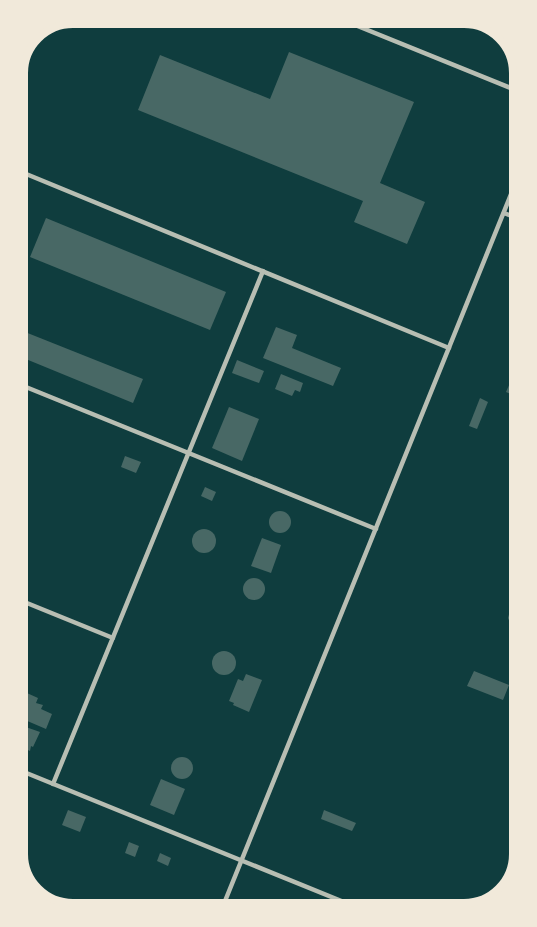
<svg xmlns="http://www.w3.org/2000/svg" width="537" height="927" viewBox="0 0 537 927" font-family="Ubuntu,sans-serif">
  <rect width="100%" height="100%" fill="#0f3d3e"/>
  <g fill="#486865">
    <path d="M 289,52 L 414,102 L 380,183 L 425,202 L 407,244 L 354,222 L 363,201 L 138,110 L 160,55 L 270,99 Z"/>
    <path d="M 46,218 L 226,292 L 210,330 L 30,257 Z"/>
    <path d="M 276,327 L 297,335 L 292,348 L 341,368 L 333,386 L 263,358 Z"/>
    <path d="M 15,328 L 143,379 L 133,403 L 16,355 Z"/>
    <path d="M 237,360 L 264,371 L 259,383 L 232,373 Z"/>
    <path d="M 515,372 L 520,374 L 520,391 L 517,397 L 506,392 Z"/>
    <path d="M 281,374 L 303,383 L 300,392 L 295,390 L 292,396 L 275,389 Z"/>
    <path d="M 480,398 L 488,402 L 477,429 L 469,426 Z"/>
    <path d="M 229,407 L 259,419 L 242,461 L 212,448 Z"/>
    <path d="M 125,456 L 141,462 L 136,473 L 121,467 Z"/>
    <path d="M 205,487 L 216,492 L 212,501 L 201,496 Z"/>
    <circle cx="280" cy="522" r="11"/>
    <circle cx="204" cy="541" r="12"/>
    <path d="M 262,538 L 281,545 L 271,573 L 251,566 Z"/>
    <circle cx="254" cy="589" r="11"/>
    <path d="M 522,593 L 522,639 L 514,633 L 508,618 L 512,603 Z"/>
    <circle cx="224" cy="663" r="12"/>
    <path d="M 474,671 L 509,685 L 503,700 L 467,686 Z"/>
    <path d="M 246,674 L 262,680 L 249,712 L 233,705 L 234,703 L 229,701 L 238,679 L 243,681 Z"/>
    <path d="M 18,689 L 38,698 L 36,703 L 43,705 L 41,709 L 52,714 L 46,729 L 18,717 Z"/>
    <path d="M 23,726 L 40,732 L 33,747 L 31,746 L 30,751 L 19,746 L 18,739 Z"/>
    <circle cx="182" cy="768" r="11"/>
    <path d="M 161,779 L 185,789 L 174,815 L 150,805 Z"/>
    <path d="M 68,810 L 86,817 L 80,832 L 62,825 Z"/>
    <path d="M 324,810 L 356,823 L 352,831 L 321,819 Z"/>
    <path d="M 129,842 L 139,846 L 135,857 L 125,853 Z"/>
    <path d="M 160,853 L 171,858 L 168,866 L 157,861 Z"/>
  </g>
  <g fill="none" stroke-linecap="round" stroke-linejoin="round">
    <g stroke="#b8beb3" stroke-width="4.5">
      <path d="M 328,14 L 518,91"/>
      <path d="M 14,169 L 449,348"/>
      <path d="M 504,213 L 519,219"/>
      <path d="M 16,383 L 376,529"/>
      <path d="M 17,599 L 113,638"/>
      <path d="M 19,770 L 361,909"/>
      <path d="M 53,784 L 263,271"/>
      <path d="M 221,911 L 518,177"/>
    </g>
  </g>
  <path d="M0 0H537V927H0ZM73 24H464A49 49 0 0 1 513 73V854A49 49 0 0 1 464 903H73A49 49 0 0 1 24 854V73A49 49 0 0 1 73 24Z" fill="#f1e9da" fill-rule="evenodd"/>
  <path fill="none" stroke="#f1e9da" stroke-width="8" d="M73 24H464A49 49 0 0 1 513 73V854A49 49 0 0 1 464 903H73A49 49 0 0 1 24 854V73A49 49 0 0 1 73 24Z"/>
</svg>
